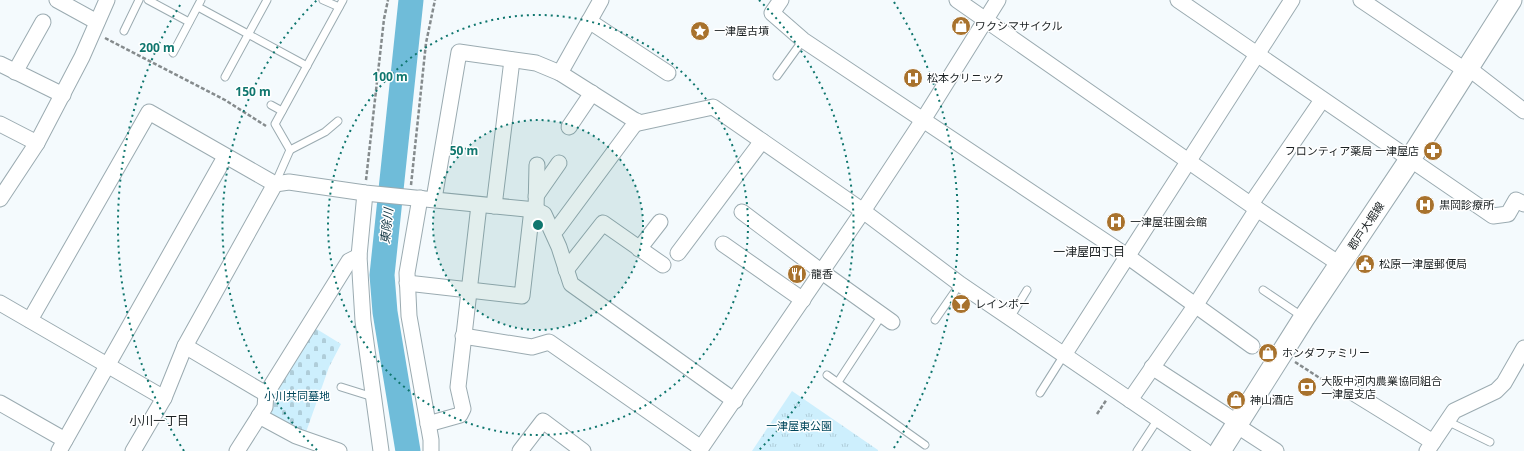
<svg xmlns="http://www.w3.org/2000/svg" width="1524" height="451" viewBox="0 0 1524 451" font-family="'Noto Sans','Noto Sans JP',sans-serif">
  <defs>
    <pattern id="grass-tufts" width="24" height="20" patternUnits="userSpaceOnUse"><rect width="24" height="20" fill="#cdeffd"/><path d="M3 7l-1-3M5 7V3M7 7l1-3M15 17l-1-3M17 17v-4M19 17l1-3" fill="none" stroke="#afcdd9"/></pattern>
    <pattern id="cemetery-stones" width="16" height="16" patternUnits="userSpaceOnUse"><rect width="16" height="16" fill="#cdeffd"/><path d="M2 7V4a2 2 0 0 1 4 0v3zM10 15v-3a2 2 0 0 1 4 0v3z" fill="#afcdd9"/></pattern>
  </defs>
  <rect width="100%" height="100%" fill="#f4fafd"/>
  <path fill="url(#grass-tufts)" d="M 792,391 L 878,450 L 878,451 L 752,451 Z"/>
  <path fill="url(#cemetery-stones)" d="M 315,328 L 341,344 L 329,367 L 305,435 L 268,415 L 274,402 L 278,383 Z"/>
  <g fill="none" stroke-linecap="round" stroke-linejoin="round">
    <path stroke="#6fbcd9" stroke-width="25" d="M 408,451 L 385,312 L 382,275 L 411,0"/>
    <defs>
      <g id="lane">
        <path d="M 148,0 L 189,22"/>
        <path d="M 323,0 L 339,7"/>
        <path d="M 198,7 L 307,66"/>
        <path d="M 124,31 L 139,0"/>
        <path d="M 173,53 L 201,0"/>
        <path d="M 777,76 L 803,40"/>
        <path d="M 225,77 L 267,0"/>
        <path d="M 271,105 L 282,111"/>
        <path d="M 290,150 L 325,132 L 338,121"/>
        <path d="M 275,184 L 290,150 L 275,124 L 343,0"/>
        <path d="M 1263,290 L 1303,317"/>
        <path d="M 1010,318 L 1027,290"/>
        <path d="M 935,320 L 960,284"/>
        <path d="M 827,375 L 925,445"/>
        <path d="M 838,382 L 882,315"/>
        <path d="M 341,387 L 373,397"/>
        <path d="M 1040,393 L 1064,355"/>
        <path d="M 1447,421 L 1490,442"/>
        <path d="M 1137,451 L 1158,419"/>
      </g>
      <g id="street">
        <path d="M 57,0 L 97,22"/>
        <path d="M 781,0 L 772,13 L 803,40 L 1127,256 L 1252,346"/>
        <path d="M 957,0 L 1257,209 L 1341,265"/>
        <path d="M 1178,0 L 1493,216 L 1508,214 L 1516,200 L 1524,204"/>
        <path d="M 1361,0 L 1465,70"/>
        <path d="M 589,21 L 668,73"/>
        <path d="M 0,64 L 63,95"/>
        <path d="M 1467,67 L 1524,111"/>
        <path d="M 15,72 L 43,22"/>
        <path d="M 560,73 L 601,0"/>
        <path d="M 0,124 L 37,143"/>
        <path d="M 569,127 L 592,93"/>
        <path d="M 365,193 L 359,256 L 363,321 L 381,451"/>
        <path d="M 536,196 L 559,163"/>
        <path d="M 420,198 L 407,273 L 409,316 L 431,440 L 431,451"/>
        <path d="M 0,199 L 37,143 L 82,57 L 107,0"/>
        <path d="M 434,199 L 459,52 L 536,63 L 560,73 L 639,123 L 713,107 L 863,211 L 960,284 L 1205,451"/>
        <path d="M 1251,204 L 1322,100"/>
        <path d="M 494,206 L 512,60"/>
        <path d="M 536,210 L 537,165"/>
        <path d="M 742,212 L 822,272 L 892,322"/>
        <path d="M 557,229 L 637,121"/>
        <path d="M 723,244 L 803,300"/>
        <path d="M 639,249 L 660,222"/>
        <path d="M 678,253 L 762,141"/>
        <path d="M 566,270 L 603,223 L 663,265"/>
        <path d="M 407,283 L 522,296 L 532,209"/>
        <path d="M 0,303 L 164,398"/>
        <path d="M 30,320 L 149,112 L 275,184 L 289,182 L 365,193 L 536,210 L 544,214 L 559,247 L 571,284 L 735,401"/>
        <path d="M 463,336 L 532,347 L 549,342 L 701,448"/>
        <path d="M 185,346 L 266,394"/>
        <path d="M 1064,355 L 1292,0"/>
        <path d="M 1152,367 L 1232,419 L 1236,425 L 1276,451"/>
        <path d="M 1339,384 L 1433,442"/>
        <path d="M 1130,400 L 1195,306 L 1257,209"/>
        <path d="M 0,403 L 65,440"/>
        <path d="M 259,416 L 296,436 L 339,451"/>
        <path d="M 428,424 L 460,415 L 463,409 L 458,387 L 479,205"/>
        <path d="M 59,451 L 225,157"/>
        <path d="M 133,451 L 164,398 L 185,346 L 275,184"/>
        <path d="M 237,451 L 265,407 L 266,394 L 349,261 L 359,256"/>
        <path d="M 520,451 L 543,421 L 583,451"/>
        <path d="M 699,451 L 863,211 L 923,120 L 998,0"/>
        <path d="M 1427,451 L 1454,411 L 1496,391 L 1504,383 L 1524,348"/>
      </g>
      <path id="secondary" d="M 1220,451 L 1304,318 L 1407,164 L 1511,0"/>
    </defs>
    <use href="#lane" stroke="#9babb1" stroke-width="9"/>
    <use href="#street" stroke="#9babb1" stroke-width="17"/>
    <use href="#secondary" stroke="#9babb1" stroke-width="23"/>
    <g stroke="#858b8d" stroke-width="2.5" stroke-dasharray="4 2" stroke-linecap="butt">
      <path d="M 105,38 L 225,100 L 266,126"/>
      <path d="M 366,180 L 384,19 L 388,0"/>
      <path d="M 411,185 L 426,43 L 435,0"/>
      <path d="M 1295,362 L 1326,382"/>
      <path d="M 1097,414 L 1107,399"/>
    </g>
    <use href="#lane" stroke="#fff" stroke-width="7"/>
    <use href="#street" stroke="#fff" stroke-width="15"/>
    <use href="#secondary" stroke="#fff" stroke-width="21"/>
  </g>
  <circle cx="538" cy="225" r="105" fill="#0f766e" fill-opacity=".12"/>
  <g fill="none" stroke="#0f766e" stroke-width="2" stroke-dasharray="2 4">
    <circle cx="538" cy="225" r="105"/>
    <circle cx="538" cy="225" r="210"/>
    <path d="M317 450A315 315 0 0 1 317 0M759 0A315 315 0 0 1 759 450"/>
    <path d="M184 451A420 420 0 0 1 182 2M894 2A420 420 0 0 1 892 451"/>
  </g>
  <defs>
    <symbol id="shop-disc" viewBox="-11 -11 22 22"><circle r="9.5" fill="#a8722d" stroke="#fff"/><path d="M-5-2.5h2.3a2.7 3.5 0 0 1 5.4 0H5L5.5 6h-11ZM-1.5-2.5h3a1.5 2.3 0 0 0-3 0Z" fill="#fff"/></symbol>
    <symbol id="sight-disc" viewBox="-11 -11 22 22"><circle r="9.5" fill="#a8722d" stroke="#fff"/><path d="M0-6L1.8-2.2L6-1.7L2.9 1.2L3.7 5.4L0 3.3L-3.7 5.4L-2.9 1.2L-6-1.7L-1.8-2.2Z" fill="#fff"/></symbol>
    <symbol id="hospital-disc" viewBox="-11 -11 22 22"><circle r="9.5" fill="#a8722d" stroke="#fff"/><path d="M-5-5h3v3.5h4V-5h3V5h-3V1.5h-4V5h-3Z" fill="#fff"/></symbol>
    <symbol id="pharmacy-disc" viewBox="-11 -11 22 22"><circle r="9.5" fill="#a8722d" stroke="#fff"/><path d="M-2-6h4v4h4v4h-4v4h-4v-4h-4v-4h4Z" fill="#fff"/></symbol>
    <symbol id="civic-disc" viewBox="-11 -11 22 22"><circle r="9.5" fill="#a8722d" stroke="#fff"/><path d="M-.6-6.5H3V-4.5H.6V-3L4-1V1h2V6H-6V1h2V-1L-.6-3ZM-1.2 2.5V6h2.4V2.5Z" fill="#fff"/></symbol>
    <symbol id="restaurant-disc" viewBox="-11 -11 22 22"><circle r="9.5" fill="#a8722d" stroke="#fff"/><path d="M-5-6h1v4h1v-4h1v4h1v-4h1v5L-1.5 .5V6h-2V.5L-5-1ZM5-6V6H3V1.5H1.5Q1.5-4 5-6Z" fill="#fff"/></symbol>
    <symbol id="bar-disc" viewBox="-11 -11 22 22"><circle r="9.5" fill="#a8722d" stroke="#fff"/><path d="M-6-5H6L.8 .8V4.5H3.5V6h-7V4.5H-.8V.8Z" fill="#fff"/></symbol>
    <symbol id="bank-disc" viewBox="-11 -11 22 22"><circle r="9.5" fill="#a8722d" stroke="#fff"/><path d="M-6-4H6V4H-6ZM0-2.3a2.3 2.3 0 1 0 0 4.6a2.3 2.3 0 1 0 0-4.6Z" fill="#fff"/></symbol>
  </defs>
  <g fill-rule="evenodd">
    <use href="#shop-disc" x="950" y="15" width="22" height="22"/>
    <use href="#sight-disc" x="689" y="20" width="22" height="22"/>
    <use href="#hospital-disc" x="902" y="67" width="22" height="22"/>
    <use href="#pharmacy-disc" x="1422" y="140" width="22" height="22"/>
    <use href="#hospital-disc" x="1414" y="194" width="22" height="22"/>
    <use href="#hospital-disc" x="1105" y="211" width="22" height="22"/>
    <use href="#civic-disc" x="1354" y="253" width="22" height="22"/>
    <use href="#restaurant-disc" x="786" y="263" width="22" height="22"/>
    <use href="#bar-disc" x="950" y="293" width="22" height="22"/>
    <use href="#shop-disc" x="1257" y="342" width="22" height="22"/>
    <use href="#bank-disc" x="1296" y="376" width="22" height="22"/>
    <use href="#shop-disc" x="1225" y="389" width="22" height="22"/>
  </g>
  <g text-anchor="middle" stroke-width="3" stroke-linejoin="round" paint-order="stroke">
    <g font-size="11" fill="#1a2022" stroke="#fff" text-anchor="start">
      <text x="975" y="30">ワクシマサイクル</text>
      <text x="714" y="35">一津屋古墳</text>
      <text x="927" y="82">松本クリニック</text>
      <text x="1419" y="155" text-anchor="end">フロンティア薬局 一津屋店</text>
      <text x="1439" y="209">黒岡診療所</text>
      <text x="1130" y="226">一津屋荘園会館</text>
      <text x="1379" y="268">松原一津屋郵便局</text>
      <text x="811" y="278">龍香</text>
      <text x="975" y="308">レインボー</text>
      <text x="1282" y="357">ホンダファミリー</text>
      <text x="1321" y="385">大阪中河内農業協同組合<tspan x="1321" dy="13">一津屋支店</tspan></text>
      <text x="1250" y="404">神山酒店</text>
    </g>
    <g font-size="11" fill="#1a2022" stroke="#fff">
      <text transform="translate(1366 226) rotate(-56)" y="4">郡戸大堀線</text>
    </g>
    <g font-size="11" fill="#00475c" stroke="#fff">
      <text x="297" y="400">小川共同墓地</text>
      <text x="799" y="430">一津屋東公園</text>
    </g>
    <g font-size="12" font-style="italic" fill="#0f3441" stroke="#fff">
      <text transform="translate(387 226) rotate(-84)" y="4">東除川</text>
    </g>
    <g font-size="12" fill="#1a2022" stroke="#fff">
      <text x="1089" y="256">一津屋四丁目</text>
      <text x="159" y="425">小川一丁目</text>
    </g>
  </g>
  <circle cx="538" cy="225" r="6" fill="#0f766e" stroke="#fff" stroke-width="2"/>
  <g font-size="12" text-anchor="middle" font-weight="bold" fill="#0f766e" stroke="#fff" stroke-width="3" stroke-linejoin="round" paint-order="stroke">
    <text x="157" y="52">200 m</text>
    <text x="390" y="81">100 m</text>
    <text x="253" y="96">150 m</text>
    <text x="464" y="155">50 m</text>
  </g>
</svg>
